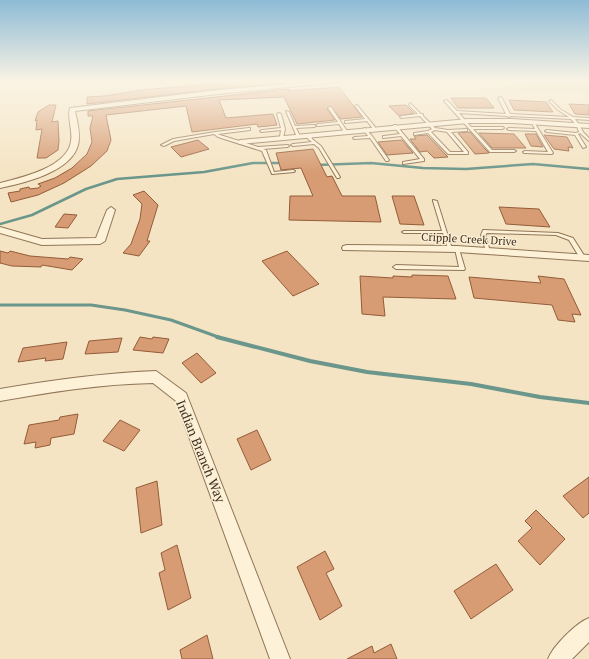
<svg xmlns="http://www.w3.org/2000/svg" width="589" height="659" viewBox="0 0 589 659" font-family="'PT Serif',serif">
  <rect width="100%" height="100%" fill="#f4e4c3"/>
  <path fill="#cdd495" d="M 550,81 L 589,81 L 589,91 L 479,90 Z"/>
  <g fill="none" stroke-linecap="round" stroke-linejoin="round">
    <g stroke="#6b968b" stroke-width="2.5">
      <path d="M 317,165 L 371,163 L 423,168 L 466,169 L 533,164 L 589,169"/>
      <path d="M 0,224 L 32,215 L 86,189 L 117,179 L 204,172 L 253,163 L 283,163"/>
    </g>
    <path stroke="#6b968b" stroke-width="3" d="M 0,305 L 91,305 L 125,310 L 171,320 L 221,338"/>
    <path stroke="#6b968b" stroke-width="4" d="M 217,337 L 310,361 L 367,372 L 471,384 L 540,397 L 589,403"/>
  </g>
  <g fill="#d79c74" stroke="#945c39">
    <path d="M 241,81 L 288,81 L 288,83 L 218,89 L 87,104 L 87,97 L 104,96 L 142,90 Z"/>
    <path d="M 339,87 L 362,117 L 341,119 L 330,106 L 327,109 L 335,120 L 297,124 L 284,97 L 219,100 L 226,118 L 273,114 L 277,125 L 258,127 L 257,124 L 192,132 L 186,106 L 106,115 L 111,140 L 107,151 L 91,166 L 64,183 L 38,195 L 11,202 L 8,193 L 20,191 L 20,189 L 29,187 L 30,189 L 38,188 L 41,186 L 38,184 L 55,178 L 72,168 L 87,154 L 92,142 L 90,128 L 93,116 L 88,116 L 88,111 L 289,89 L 289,91 Z"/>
    <path d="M 451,98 L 486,98 L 494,108 L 458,108 Z"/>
    <path d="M 509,100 L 546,102 L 553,112 L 514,110 Z"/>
    <path d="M 569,104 L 589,105 L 589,115 L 575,114 Z"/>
    <path d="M 49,105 L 56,105 L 52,122 L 58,121 L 59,141 L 58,150 L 46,158 L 37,158 L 42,129 L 36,130 L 37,120 L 35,121 L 38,112 Z"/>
    <path d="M 406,105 L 414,113 L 399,116 L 389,106 Z"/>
    <path d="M 470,132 L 484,148 L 489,153 L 475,154 L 458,133 Z"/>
    <path d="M 479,133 L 514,134 L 526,148 L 492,148 Z"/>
    <path d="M 525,134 L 536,134 L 543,147 L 531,146 Z"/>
    <path d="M 427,135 L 448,157 L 434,158 L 427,151 L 420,152 L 410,139 L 416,139 L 414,136 Z"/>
    <path d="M 544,135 L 567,137 L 573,148 L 568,147 L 569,151 L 554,149 Z"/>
    <path d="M 198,140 L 209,149 L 181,157 L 171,147 Z"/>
    <path d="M 402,140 L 413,153 L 387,155 L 378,142 Z"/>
    <path d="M 313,149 L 327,177 L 332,176 L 342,196 L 375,196 L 381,222 L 289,220 L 290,196 L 313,196 L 301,168 L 281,170 L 276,153 Z"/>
    <path d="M 144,191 L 158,205 L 147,241 L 150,241 L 139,256 L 123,253 L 131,244 L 140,219 L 142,204 L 133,195 Z"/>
    <path d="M 392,196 L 414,196 L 424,225 L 400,224 Z"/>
    <path d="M 499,207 L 539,209 L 550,227 L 506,224 Z"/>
    <path d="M 64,214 L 77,215 L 68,228 L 55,227 Z"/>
    <path d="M 0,251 L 8,253 L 10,251 L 30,256 L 68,259 L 70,257 L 83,259 L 72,270 L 42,265 L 41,267 L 12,266 L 0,263 Z"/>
    <path d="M 287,251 L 319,284 L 293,296 L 262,261 Z"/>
    <path d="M 412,275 L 448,276 L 456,299 L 383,297 L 385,316 L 362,314 L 360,276 L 393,278 L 393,276 L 412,277 Z"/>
    <path d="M 538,276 L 564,279 L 581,315 L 572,314 L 575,322 L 558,320 L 552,305 L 474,298 L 469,277 L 541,283 Z"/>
    <path d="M 140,337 L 152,339 L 153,337 L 169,339 L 163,353 L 133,350 Z"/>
    <path d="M 122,338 L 118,352 L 85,354 L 89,341 Z"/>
    <path d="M 67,342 L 63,359 L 45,361 L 46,358 L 18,362 L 23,348 Z"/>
    <path d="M 197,353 L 216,373 L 201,383 L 182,363 Z"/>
    <path d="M 78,414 L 74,434 L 51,438 L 50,445 L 35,448 L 36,442 L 24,444 L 29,425 L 59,420 L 60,417 Z"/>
    <path d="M 120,420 L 140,430 L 124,451 L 103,441 Z"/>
    <path d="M 257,430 L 271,460 L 251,470 L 237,439 Z"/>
    <path d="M 589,477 L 589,513 L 583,518 L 563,496 Z"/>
    <path d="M 157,481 L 162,525 L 141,533 L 136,488 Z"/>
    <path d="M 536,510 L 565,539 L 540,565 L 518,541 L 532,528 L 525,521 Z"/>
    <path d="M 177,545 L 191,598 L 168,610 L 159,573 L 165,570 L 161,553 Z"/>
    <path d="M 325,551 L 334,569 L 326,573 L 342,606 L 320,620 L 297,567 Z"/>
    <path d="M 496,564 L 513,590 L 471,619 L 454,591 Z"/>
    <path d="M 207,635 L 213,659 L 182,659 L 180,650 Z"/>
    <path d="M 391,644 L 397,659 L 347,659 L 372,646 L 374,653 Z"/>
  </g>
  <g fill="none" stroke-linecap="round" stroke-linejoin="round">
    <defs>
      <g id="lane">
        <path d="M 500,97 L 502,98 L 510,114 L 569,117 L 558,110 L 549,101 L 551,100 L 560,109 L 573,117 L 589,118 L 589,120 L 575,119 L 580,126 L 583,132 L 589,138 L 589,141 L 580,133 L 578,134 L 586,147 L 583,148 L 575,135 L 547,132 L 545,131 L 547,130 L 576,133 L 579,132 L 577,126 L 571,119 L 511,116 L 509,117 L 507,116 L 459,113 L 471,127 L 503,127 L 504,128 L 502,129 L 473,129 L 492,150 L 514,150 L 516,151 L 514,152 L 490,152 L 444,101 L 447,100 L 457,111 L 506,114 L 498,98 Z"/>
        <path d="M 410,103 L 421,114 L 423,114 L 423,116 L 435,128 L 448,130 L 467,129 L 467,131 L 466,131 L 451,132 L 468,152 L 468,154 L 448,154 L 428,133 L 414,135 L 414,133 L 428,131 L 432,129 L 420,116 L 401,118 L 400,117 L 402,116 L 418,114 L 409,105 ZM 435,130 L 447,132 L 464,152 L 450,152 L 431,132 Z"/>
        <path d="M 357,105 L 375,127 L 375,129 L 373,129 L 367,121 L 345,123 L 345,121 L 346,121 L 365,119 L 355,106 Z"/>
        <path d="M 330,107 L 331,107 L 347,131 L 346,132 L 344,132 L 339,124 L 318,126 L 316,125 L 318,124 L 338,122 L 328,108 Z"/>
        <path d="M 286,111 L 289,112 L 295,126 L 314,125 L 316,126 L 314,127 L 296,128 L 300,136 L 297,137 Z"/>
        <path d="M 279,113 L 281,114 L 285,129 L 283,138 L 280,137 L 281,130 L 261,132 L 260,131 L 262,130 L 281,128 L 277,114 Z"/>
        <path d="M 531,121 L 534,122 L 553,153 L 552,154 L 524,153 L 523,152 L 525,151 L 548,152 L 536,131 L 509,130 L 507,129 L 509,128 L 535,129 Z"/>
        <path d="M 394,125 L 396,125 L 424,159 L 424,161 L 403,164 L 403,162 L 420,159 L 401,136 L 383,138 L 383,136 L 384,136 L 400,134 L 393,126 Z"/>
        <path d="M 249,128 L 250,128 L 250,130 L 218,134 L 220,135 L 258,147 L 288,145 L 289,146 L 287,147 L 263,149 L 266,150 L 274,172 L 293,170 L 295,171 L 294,172 L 272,174 L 262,151 L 218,137 L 214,134 L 174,141 L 164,146 L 161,145 L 173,139 L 215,132 Z"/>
        <path d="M 365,128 L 372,136 L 389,160 L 388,161 L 386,161 L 370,138 L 354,139 L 353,138 L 355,137 L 368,136 L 363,129 Z"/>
        <path d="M 309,134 L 311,135 L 312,139 L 321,146 L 340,177 L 339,178 L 337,178 L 319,148 L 314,144 L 293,146 L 291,145 L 293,144 L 312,142 L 308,139 L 307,135 Z"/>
        <path d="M 433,200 L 437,201 L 452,249 L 452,250 L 448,250 L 448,249 L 443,233 L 404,233 L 402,232 L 404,231 L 442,231 L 433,201 Z"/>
        <path d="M 483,230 L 558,233 L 573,238 L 585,257 L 584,258 L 580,258 L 569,240 L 556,235 L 487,233 L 485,235 L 490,251 L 488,253 L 486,251 L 481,235 Z"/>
        <path d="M 457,247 L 459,249 L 465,269 L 464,270 L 396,269 L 393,267 L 396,265 L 459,267 L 455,249 Z"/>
      </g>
      <g id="street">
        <path d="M 326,81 L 350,81 L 218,94 L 75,111 C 77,121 81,134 78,145 C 71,172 24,183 0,188 L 0,183 C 21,178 68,167 71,141 C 73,131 67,118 70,108 L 218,90 Z"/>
        <path d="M 468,119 L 512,119 L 589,124 L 589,128 L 512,123 L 468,123 L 240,144 L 236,142 L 240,140 Z"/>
        <path d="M 111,207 L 115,210 L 105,241 L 100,244 L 42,245 L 0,233 L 0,227 L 42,239 L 96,238 L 107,210 Z"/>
        <path d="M 347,245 L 457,246 L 589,255 L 589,261 L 457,252 L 343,250 L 342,248 L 343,246 Z"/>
        <path d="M 156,371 L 186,393 L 290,659 L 270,659 L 176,401 L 153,383 C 101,384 51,392 0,401 L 0,389 C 52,380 103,373 156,371 Z"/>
        <path d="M 589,618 L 589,642 L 572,659 L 548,659 C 553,646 576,623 589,618 Z"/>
      </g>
    </defs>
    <use href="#lane" stroke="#917557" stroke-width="2"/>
    <use href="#street" stroke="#917557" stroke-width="2"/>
    <use href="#lane" fill="#fdf1d8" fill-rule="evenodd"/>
    <use href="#street" fill="#fdf1d8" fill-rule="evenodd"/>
  </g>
  <linearGradient id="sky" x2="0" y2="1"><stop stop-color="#8dbbd6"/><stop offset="0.47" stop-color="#faf3e4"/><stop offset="1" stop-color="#faf3e4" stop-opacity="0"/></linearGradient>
  <rect width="589" height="173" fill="url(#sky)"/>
  <g text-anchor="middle" stroke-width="3" stroke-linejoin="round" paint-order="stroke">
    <g font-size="11" fill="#3f2d1d" stroke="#faeed4">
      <text transform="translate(469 239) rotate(3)" y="4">Cripple Creek Drive</text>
    </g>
    <g font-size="13" fill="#3f2d1d" stroke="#faeed4">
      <text transform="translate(201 451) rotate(68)" y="5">Indian Branch Way</text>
    </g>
  </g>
</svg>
